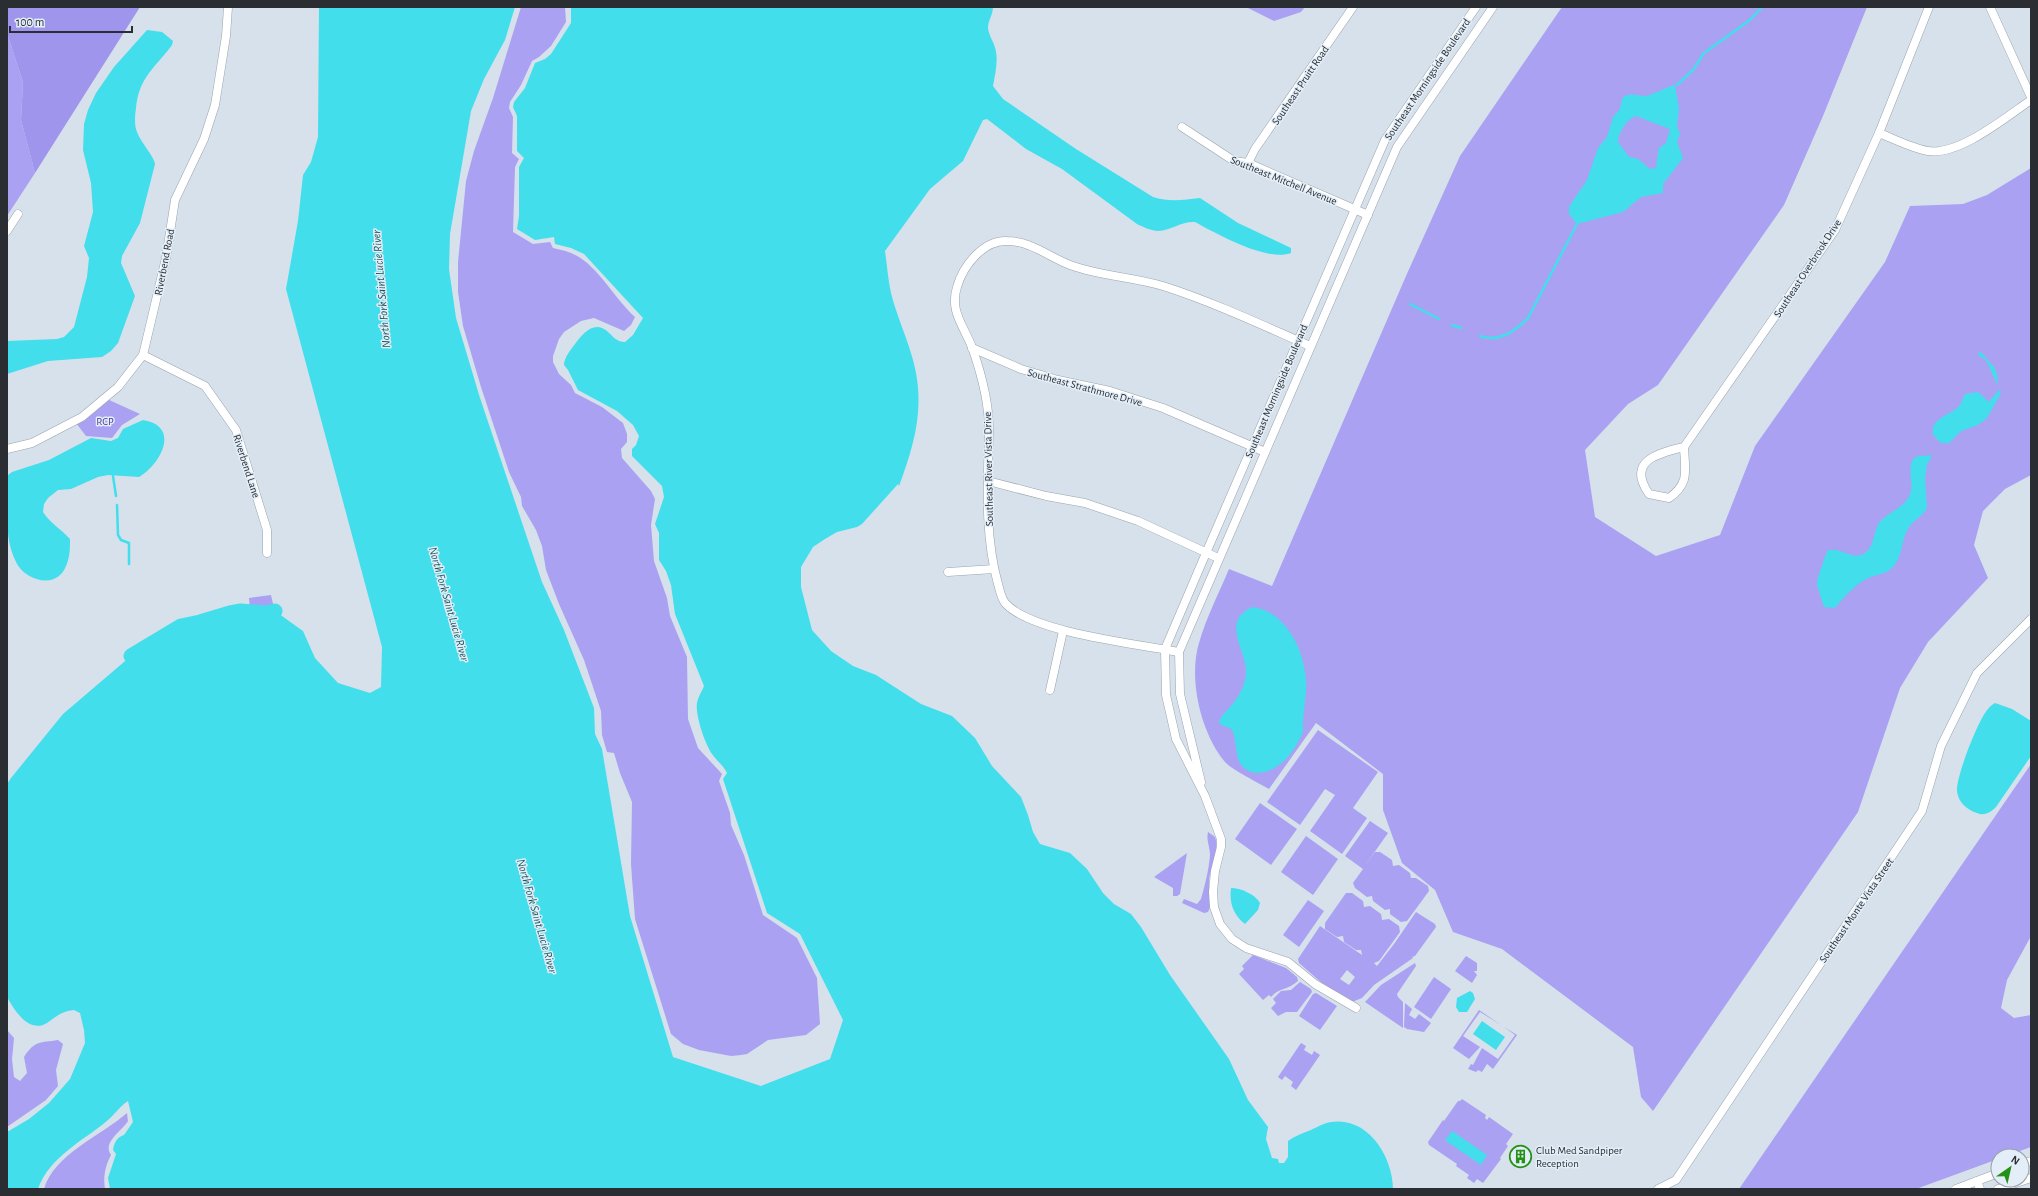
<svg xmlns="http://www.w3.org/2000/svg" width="2038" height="1196" viewBox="0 0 2038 1196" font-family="'Alegreya Sans',sans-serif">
  <rect width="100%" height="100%" fill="#d6e1eb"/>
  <g fill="#aaa1f2" fill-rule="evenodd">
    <path d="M 521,7 L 565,7 L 566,22 L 551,46 L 539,57 L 532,61 L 521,85 L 510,102 L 509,108 L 513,117 L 512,153 L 519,159 L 515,167 L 513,232 L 533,244 L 550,242 L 553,248 C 562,250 571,252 579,257 C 600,270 616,300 635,317 L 631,325 L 624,331 L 594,318 L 581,321 L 564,332 L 559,339 L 553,356 L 553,362 L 559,374 L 571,385 L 575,393 L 602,407 L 623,423 L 627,434 L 627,442 L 621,449 L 622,458 L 651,491 L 655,499 L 651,525 L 654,561 L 667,598 L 670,616 L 687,657 L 688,719 L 698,748 L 722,774 L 719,781 L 730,813 L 731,825 L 744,855 L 763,915 L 797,938 L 817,978 L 820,1024 L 806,1035 L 768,1040 L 747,1054 L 741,1055 L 731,1056 L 699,1050 L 683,1044 L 671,1034 L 635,919 L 631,864 L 632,802 L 620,773 L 614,753 L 607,752 L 602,735 L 601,711 L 584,660 L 559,604 L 546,570 L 542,546 L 536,530 L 522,506 L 521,497 L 509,472 L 481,387 L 463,326 L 458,292 L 458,262 L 466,181 L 474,151 L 493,98 Z"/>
    <path d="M 1246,7 L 1305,7 L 1301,12 L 1274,21 Z"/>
    <path d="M 1562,7 L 1867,7 L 1823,116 L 1784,205 L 1658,385 L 1628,404 L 1585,450 L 1595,517 L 1656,556 L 1720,535 L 1755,446 L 1885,262 L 1910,206 L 1963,204 L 1987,195 L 2031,168 L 2031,475 L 2005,489 L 1983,511 L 1974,545 L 1988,578 L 1928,642 L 1900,688 L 1858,812 L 1653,1111 L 1641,1097 L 1633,1047 L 1502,949 L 1453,932 L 1435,890 L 1402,863 L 1383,810 L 1383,774 L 1316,723 L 1269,789 C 1259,783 1232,770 1225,762 C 1201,733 1188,679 1199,643 C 1206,618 1219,593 1229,569 L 1272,586 L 1406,276 L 1460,156 Z"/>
    <path d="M 7,33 L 23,82 L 21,120 L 35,173 L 7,216 Z"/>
    <path d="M 107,399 L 140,414 L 122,425 L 112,438 L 86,436 L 76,423 Z"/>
    <path d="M 271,595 L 274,608 L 250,610 L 249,598 Z"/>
    <path d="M 1318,730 L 1378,772 L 1353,808 L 1367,818 L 1342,854 L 1310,831 L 1335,795 L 1325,789 L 1300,825 L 1267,802 Z"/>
    <path d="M 2031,764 L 2031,936 L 2007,980 L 2001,1008 L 2014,1018 L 2031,1015 L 2031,1147 L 2006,1156 L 1998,1156 L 1998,1159 L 1916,1189 L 1739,1189 Z"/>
    <path d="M 1260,803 L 1297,829 L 1271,865 L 1235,839 Z"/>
    <path d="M 1370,821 L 1388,833 L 1364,867 L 1375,852 L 1380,852 L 1392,860 L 1393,866 L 1399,865 L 1410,873 L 1411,878 L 1416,878 L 1428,886 L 1429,891 L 1407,921 L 1401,922 L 1390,914 L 1390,909 L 1385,910 L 1373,901 L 1372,896 L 1367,897 L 1355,888 L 1353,883 L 1363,869 L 1345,856 Z"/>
    <path d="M 1208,832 L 1215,837 C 1220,850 1210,867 1209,881 C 1208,890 1213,904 1208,912 L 1204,913 L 1182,903 L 1184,899 L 1197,904 L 1201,899 C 1205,885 1209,869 1210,855 C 1210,847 1206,840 1208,832 Z"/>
    <path d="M 1306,836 L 1338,859 L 1313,895 L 1281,872 Z"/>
    <path d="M 1187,853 L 1180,894 L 1177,896 L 1173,896 L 1173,888 L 1154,877 Z"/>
    <path d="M 1346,893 L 1352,893 L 1363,901 L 1364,907 L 1370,906 L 1381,914 L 1382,920 L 1389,919 L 1399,926 L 1400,932 L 1379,961 L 1374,963 L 1377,966 L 1394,944 L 1416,912 L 1435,924 L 1436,927 L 1415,956 L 1412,957 L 1413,958 L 1374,985 L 1362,998 L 1352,1002 L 1323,984 L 1299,963 L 1298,959 L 1320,926 L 1362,955 L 1361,950 L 1356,950 L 1344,942 L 1343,936 L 1337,937 L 1325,929 L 1325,923 ZM 1347,970 L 1355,977 L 1349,985 L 1340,979 Z"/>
    <path d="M 1308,900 L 1324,911 L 1299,947 L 1283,935 Z"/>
    <path d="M 1253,955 L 1286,968 L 1297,977 L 1298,981 C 1288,990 1280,987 1271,997 L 1269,995 L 1263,1000 L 1239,974 L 1244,969 L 1242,966 Z"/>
    <path d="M 1466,956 L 1477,963 L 1477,971 L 1474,971 L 1477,975 L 1472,983 L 1455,971 Z"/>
    <path d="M 1415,963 L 1416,966 L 1397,994 L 1398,997 L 1403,1002 L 1403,1028 L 1365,1002 L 1381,985 Z"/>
    <path d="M 1434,977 L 1451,989 L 1431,1019 L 1414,1007 Z"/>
    <path d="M 1300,982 L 1311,989 L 1312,992 L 1297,1012 L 1286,1012 L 1278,1016 L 1271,1008 L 1276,1003 L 1273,999 L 1281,991 L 1291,990 Z"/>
    <path d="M 1316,993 L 1337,1006 L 1320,1030 L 1299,1016 L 1313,994 Z"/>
    <path d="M 1405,1003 L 1412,1009 L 1409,1015 L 1415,1019 L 1419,1014 L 1431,1023 L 1424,1032 L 1407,1029 L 1404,1027 Z"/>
    <path d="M 1479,1010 L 1501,1025 L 1480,1012 L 1463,1036 L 1480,1047 L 1469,1059 L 1453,1048 Z"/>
    <path d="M 1504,1027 L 1517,1035 L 1493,1069 L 1487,1064 L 1482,1072 L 1478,1070 L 1476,1072 L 1468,1069 L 1471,1064 L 1473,1065 L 1482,1048 L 1498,1059 L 1515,1035 Z"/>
    <path d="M 7,1030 L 14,1038 L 12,1059 L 14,1077 L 20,1081 L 27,1073 L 24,1057 C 35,1040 40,1043 58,1040 L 63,1044 L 56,1070 L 58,1086 L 46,1100 L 7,1127 Z"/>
    <path d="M 1301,1043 L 1306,1046 L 1304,1050 L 1312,1055 L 1314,1051 L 1320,1055 L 1296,1090 L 1291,1086 L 1293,1082 L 1285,1076 L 1282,1080 L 1278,1077 Z"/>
    <path d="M 1462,1099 L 1486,1115 L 1485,1118 L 1487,1120 L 1489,1117 L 1513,1134 L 1506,1144 L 1508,1146 L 1500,1158 L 1501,1159 L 1483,1183 L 1477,1179 L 1474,1183 L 1467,1178 L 1469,1175 L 1456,1166 L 1457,1164 L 1429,1145 L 1428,1142 L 1443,1120 L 1444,1121 L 1458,1101 L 1460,1101 Z"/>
    <path d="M 127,1113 L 128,1121 C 122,1131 102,1142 111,1155 C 105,1166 103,1177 105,1189 L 44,1189 C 53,1155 102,1135 127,1113 Z"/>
  </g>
  <path fill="#9f95ec" d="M 7,7 L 140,7 L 35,173 L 21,120 L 23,82 L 7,33 Z"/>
  <g fill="#42deec" fill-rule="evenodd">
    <path d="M 319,7 L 515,7 L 505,40 L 484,79 L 471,111 L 450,234 L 449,269 L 456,318 L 480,398 L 542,582 L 564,630 L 594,708 L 595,734 L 602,749 L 630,916 L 673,1057 L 761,1086 L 830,1059 L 843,1020 L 800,934 L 767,913 L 723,779 L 727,773 C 723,765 717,761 712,754 C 705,744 695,715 697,703 C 698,697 702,691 704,686 L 675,614 L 671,585 L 666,571 L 659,560 L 659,533 L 655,524 L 664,497 L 662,486 L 632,456 L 632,449 L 636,445 L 639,436 L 633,425 L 617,411 L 578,390 L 568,370 L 564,365 C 564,358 571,349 575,344 C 582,334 594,320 607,331 C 613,336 616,342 625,342 L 633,335 L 643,318 L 584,254 L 571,248 L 555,244 L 554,237 L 535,240 L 517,229 L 519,216 L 519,167 L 524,158 L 517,151 L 517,116 L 513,107 L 514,102 L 525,88 L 535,63 L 545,59 L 551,54 L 571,23 L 571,7 L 993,7 C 993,15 988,20 988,28 C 989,37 995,43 996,52 C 998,62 995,75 993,86 L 1003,99 L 1076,149 L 1153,197 C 1169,202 1183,200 1200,198 L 1238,223 L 1291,248 L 1291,253 C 1267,262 1217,234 1195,222 C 1182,221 1172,230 1158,231 C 1152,231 1143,227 1137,224 L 1062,169 L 1026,149 L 987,119 L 983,120 L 963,161 L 930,189 L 885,251 C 887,265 888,279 891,293 C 899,325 916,355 918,388 C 921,422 911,454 899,486 L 898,484 L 862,524 L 857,527 L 837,532 L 825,539 L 813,547 L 801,567 L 801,587 L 812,630 L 831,651 L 853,666 L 876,675 L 921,704 L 952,716 L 975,738 L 992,766 L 1021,797 L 1028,815 L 1033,832 L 1040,844 L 1070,853 L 1087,869 L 1103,893 L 1114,904 L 1131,914 L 1141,927 L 1170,975 L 1229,1059 L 1248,1100 L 1268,1127 L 1266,1139 L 1272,1158 L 1278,1159 L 1279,1163 L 1284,1163 L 1288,1157 L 1288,1141 C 1295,1136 1303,1133 1311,1130 C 1317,1127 1324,1123 1331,1122 C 1368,1116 1393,1157 1393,1189 L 110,1189 L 108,1178 L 116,1154 L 113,1150 C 114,1143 117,1137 124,1135 L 133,1122 L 128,1101 C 120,1106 115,1114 108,1120 C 83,1141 49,1157 38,1189 L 7,1189 L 7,1132 L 29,1119 L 49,1103 L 70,1079 L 85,1043 L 84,1030 L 80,1013 L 74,1010 C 62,1011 57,1016 47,1023 C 29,1034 14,1010 7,997 L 7,784 L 11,778 L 63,714 L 131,656 L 181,626 L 241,611 L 265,613 L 275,611 L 303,631 L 315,658 L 338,683 L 370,693 L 381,687 L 382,647 L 286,289 L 298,221 L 303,175 L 311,162 L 318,137 Z"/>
    <path d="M 147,30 L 162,32 L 173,41 L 172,45 C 155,68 139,77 136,108 C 135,115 134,125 137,132 C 141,143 154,156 155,164 L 140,223 L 122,256 L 121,263 L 135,296 L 118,343 L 111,351 L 102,357 L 48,361 L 7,374 L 7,341 L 57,339 L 64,337 L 74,327 L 87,277 L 89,258 L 84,246 L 93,212 L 91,183 L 83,150 L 84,124 L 88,110 L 96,93 L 114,67 Z"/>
    <path d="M 1675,85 L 1679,109 L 1677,126 L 1680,134 L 1677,142 L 1683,158 L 1663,184 L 1663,193 L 1641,197 L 1623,212 L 1577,224 L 1569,214 L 1569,207 L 1587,180 L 1598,148 L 1607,137 L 1613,117 L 1620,109 L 1622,99 C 1628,91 1637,96 1645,96 C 1653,95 1666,87 1675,85 ZM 1636,116 L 1670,129 L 1666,143 L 1659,148 L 1656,168 L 1650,169 L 1638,159 L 1629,157 L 1618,142 C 1618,133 1627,119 1636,116 Z"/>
    <path d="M 1980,351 L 1994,367 L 1997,374 L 1998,386 L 1986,360 L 1978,355 Z"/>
    <path d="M 1999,390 L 2001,393 L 1987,418 L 1978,425 L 1961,431 L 1949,443 L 1941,443 L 1933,435 C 1930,417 1951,416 1960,405 C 1962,402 1963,397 1965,394 L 1978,392 L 1989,402 Z"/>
    <path d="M 143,420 C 181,426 161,464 139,477 L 108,475 L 98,477 L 71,489 L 58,490 L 48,498 L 44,504 L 43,512 C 50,523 61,529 70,539 C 70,548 70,557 66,566 C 57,590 25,581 16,562 C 7,544 7,525 7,505 C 7,497 5,483 8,475 L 12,472 L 49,460 L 91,438 L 111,441 L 118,438 L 123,429 Z"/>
    <path d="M 1932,455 L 1927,465 L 1925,478 L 1927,508 C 1923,516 1915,519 1910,526 C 1900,539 1904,556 1892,568 C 1885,575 1875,574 1866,579 C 1854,586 1844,597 1835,608 L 1824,607 L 1817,585 L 1818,577 L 1827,551 C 1840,545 1853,562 1865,553 C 1875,546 1873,532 1879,523 C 1888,511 1907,508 1911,491 C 1913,481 1907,466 1914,458 C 1918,455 1927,456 1932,455 Z"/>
    <path d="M 1252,607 C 1286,611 1304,650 1306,680 C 1307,697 1302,714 1303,732 C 1299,741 1294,750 1287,758 C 1275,771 1252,781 1240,763 C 1235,754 1237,740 1232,730 C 1229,726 1221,727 1219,722 C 1221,715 1226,712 1230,707 C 1238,698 1245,686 1246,674 C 1248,650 1219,623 1252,607 Z"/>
    <path d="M 1995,703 L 2012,709 L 2031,721 L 2031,756 L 1996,807 C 1990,813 1984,816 1977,813 C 1967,810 1958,802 1957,791 C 1956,777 1978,720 1988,709 C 1990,706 1992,705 1995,703 Z"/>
    <path d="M 1231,888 C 1240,888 1255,894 1260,903 L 1258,910 L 1245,924 C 1233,915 1229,902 1231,888 Z"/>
    <path d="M 1470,991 L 1473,993 L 1475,999 L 1467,1012 L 1459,1012 L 1456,1007 L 1457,998 Z"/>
    <path d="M 1482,1021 L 1505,1037 L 1496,1050 L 1473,1034 Z"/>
    <path d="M 1452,1131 L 1487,1155 L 1481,1165 L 1445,1140 Z"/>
  </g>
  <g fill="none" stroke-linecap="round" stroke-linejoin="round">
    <g stroke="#42deec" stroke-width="2.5">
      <path d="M 1677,85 L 1693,70 L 1704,53 L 1750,20 L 1762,7"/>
      <path d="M 1410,304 L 1439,319"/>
      <path d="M 1452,325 L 1461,328"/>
      <path d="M 1480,336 C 1499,343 1515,331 1528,318 L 1577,224"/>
      <path d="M 113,476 L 116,496"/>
      <path d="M 117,505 L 118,535 L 121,540 L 129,543 L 129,564"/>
    </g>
    <path stroke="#42deec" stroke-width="15" d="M 131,656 L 181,626 L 200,622 L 230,613 L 241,611 L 266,613 L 275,611"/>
    <defs>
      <g id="minor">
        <path d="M 1990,7 L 2031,97"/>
        <path d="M 1182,127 L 1234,161 L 1248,163 L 1368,215"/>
        <path d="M 1879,133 C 1894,139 1911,148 1928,151 C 1959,156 2006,117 2031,100"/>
        <path d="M 1248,163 L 1255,149 L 1353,7"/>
        <path d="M 7,231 L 18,214"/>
        <path d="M 972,348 L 1021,369 L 1058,380 L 1110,391 L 1163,408 L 1265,452"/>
        <path d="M 143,355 L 205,386 L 236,430 L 267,530 L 267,553"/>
        <path d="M 1684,447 C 1658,453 1626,461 1649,494 L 1669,498 C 1690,483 1685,471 1684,447 L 1835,230 L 1879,133 L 1929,7"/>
        <path d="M 7,449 L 32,443 L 82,417 L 118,387 L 143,355 L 166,258 L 175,200 L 204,139 L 215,105 L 226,36 L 228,7"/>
        <path d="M 988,481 L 1046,496 L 1085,503 L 1138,521 L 1218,558"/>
        <path d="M 948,572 L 994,569"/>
        <path d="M 1179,652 C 1138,644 1034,633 1006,604 C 1001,599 1000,590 998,584 C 984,534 988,481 989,430 C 989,403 982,376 973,350 C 965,327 949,312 957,287 C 963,266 983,240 1007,241 C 1031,241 1049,257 1070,265 C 1100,276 1133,277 1163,286 C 1213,302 1262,325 1310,346"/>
        <path d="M 1050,690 L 1063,631"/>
        <path d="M 1201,782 L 1180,694 L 1179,652 L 1397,147 L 1493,7"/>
        <path d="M 1356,1008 L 1315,984 L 1288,962 L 1246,948 L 1232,939 L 1220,924 L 1214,907 L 1213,892 L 1215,871 L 1221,847 L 1221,839 L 1205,796 L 1176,739 L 1166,695 L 1165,649 L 1206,553 L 1385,140 L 1476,7"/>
        <path d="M 2022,1164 L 2031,1161"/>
        <path d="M 1977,1181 L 1980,1189"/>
        <path d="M 1658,1189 L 1676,1180 L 1922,811 L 1941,746 L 1977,673 L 2031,619"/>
        <path d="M 1956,1189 L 1998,1173"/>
        <path d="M 1998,1189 L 2031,1178"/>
      </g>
    </defs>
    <use href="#minor" stroke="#99a4ad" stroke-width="9"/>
    <use href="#minor" stroke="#fff" stroke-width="8"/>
  </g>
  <defs>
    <symbol id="building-ring" viewBox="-11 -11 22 22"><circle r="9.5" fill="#e3eef8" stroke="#259117" stroke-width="1.5"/><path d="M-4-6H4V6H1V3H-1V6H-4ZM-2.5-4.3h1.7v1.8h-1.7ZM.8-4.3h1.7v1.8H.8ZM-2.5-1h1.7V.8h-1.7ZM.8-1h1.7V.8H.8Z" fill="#259117"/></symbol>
  </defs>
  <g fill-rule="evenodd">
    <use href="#building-ring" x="1508" y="1144" width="25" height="25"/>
  </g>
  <g text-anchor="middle" stroke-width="3" stroke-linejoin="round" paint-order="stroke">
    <g font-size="11" fill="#2a2e32" stroke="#e3eef8">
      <text transform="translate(1427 79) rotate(-56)" y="4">Southeast Morningside Boulevard</text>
      <text transform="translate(1300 85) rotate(-56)" y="4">Southeast Pruitt Road</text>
      <text transform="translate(1284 180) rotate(22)" y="4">Southeast Mitchell Avenue</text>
      <text transform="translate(164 262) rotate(-79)" y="4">Riverbend Road</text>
      <text transform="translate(1807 268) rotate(-57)" y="4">Southeast Overbrook Drive</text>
      <text transform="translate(1085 387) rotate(15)" y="4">Southeast Strathmore Drive</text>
      <text transform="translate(1276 391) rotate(-67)" y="4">Southeast Morningside Boulevard</text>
      <text transform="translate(247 466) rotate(72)" y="4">Riverbend Lane</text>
      <text transform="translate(988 469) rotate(-91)" y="4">Southeast River Vista Drive</text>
      <text transform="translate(1856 910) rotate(-56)" y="4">Southeast Monte Vista Street</text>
    </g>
    <g font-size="11" fill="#4f399e" stroke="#e3eef8">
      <text x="105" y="425">RCP</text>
    </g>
    <g font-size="11" fill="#2a2e32" stroke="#e3eef8" text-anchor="start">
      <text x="1536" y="1154">Club Med Sandpiper<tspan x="1536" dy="13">Reception</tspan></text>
    </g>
    <g font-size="12" font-style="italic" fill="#15555b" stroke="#e3eef8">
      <text transform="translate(381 289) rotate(-95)" y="4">North Fork Saint Lucie River</text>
      <text transform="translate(449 604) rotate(74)" y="4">North Fork Saint Lucie River</text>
      <text transform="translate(537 916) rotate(74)" y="4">North Fork Saint Lucie River</text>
    </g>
  </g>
  <rect width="2038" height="1196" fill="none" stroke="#2a2e32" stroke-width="16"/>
  <g transform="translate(2010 1168) rotate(34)"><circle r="19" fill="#e3eef8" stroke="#99a1a9"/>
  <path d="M0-3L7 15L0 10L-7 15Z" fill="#259117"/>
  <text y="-6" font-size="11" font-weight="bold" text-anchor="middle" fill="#2a2e32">N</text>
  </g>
  <path d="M10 26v6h122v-6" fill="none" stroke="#2a2e32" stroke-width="2"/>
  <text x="16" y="26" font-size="12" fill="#2a2e32" stroke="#e3eef8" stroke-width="3" paint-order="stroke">100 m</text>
</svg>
